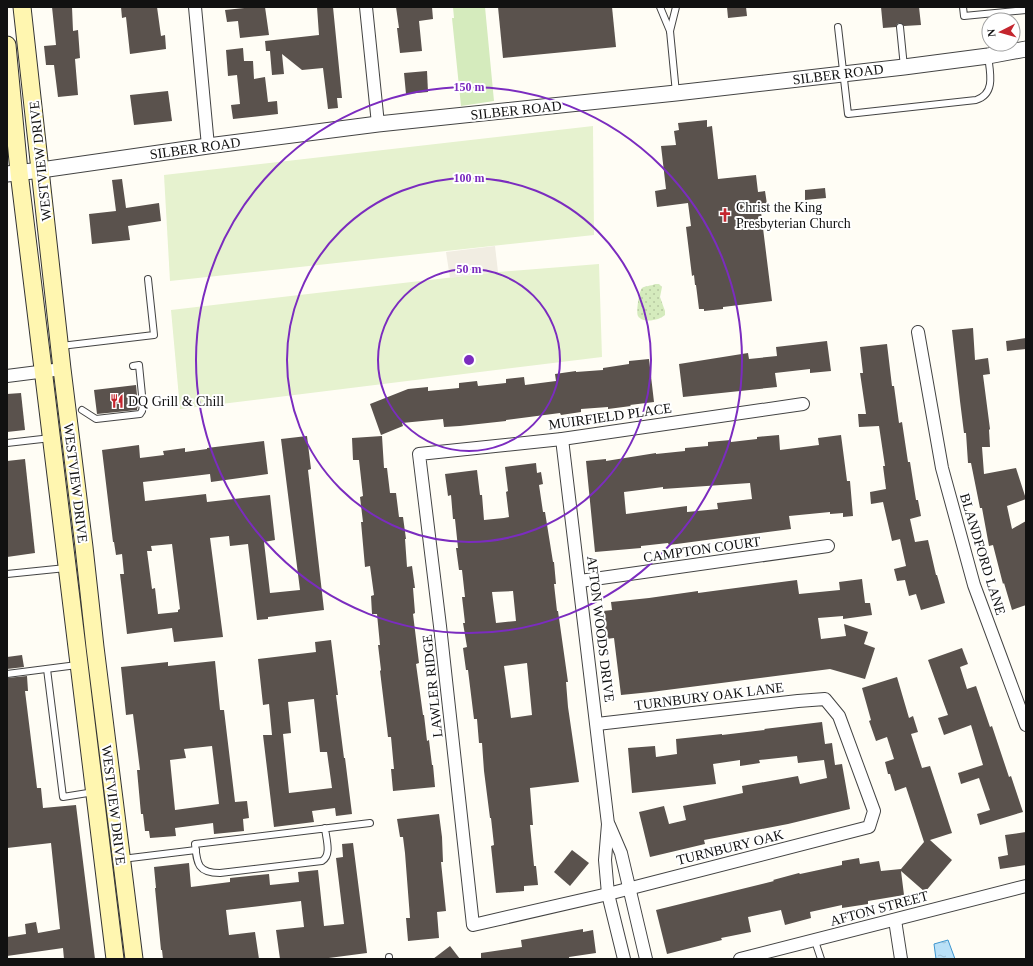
<svg xmlns="http://www.w3.org/2000/svg" width="1033" height="966" viewBox="0 0 1033 966" font-family="Georgia,serif">
  <defs>
    <pattern id="park-dots" width="8" height="8" patternUnits="userSpaceOnUse"><rect width="8" height="8" fill="#d5ebbd"/><path d="M2 2h.1M6 6h.1" fill="none" stroke="#b6c8a1" stroke-width="1.8" stroke-linecap="round"/></pattern>
    <pattern id="water-ripples" width="26" height="14" patternUnits="userSpaceOnUse"><rect width="26" height="14" fill="#b9e0f7"/><path d="M2 4q2-2 4 0t4 0M15 11q2-2 4 0t4 0" fill="none" stroke="#9ebfd3"/></pattern>
  </defs>
  <rect width="100%" height="100%" fill="#fffdf5"/>
  <path fill="#d5ebbd" d="M 453,7 L 485,7 L 494,101 L 461,106 L 452,18 L 454,18 Z"/>
  <path fill="url(#park-dots)" d="M 655,284 L 659,284 L 662,287 L 660,297 L 665,311 L 665,315 C 660,320 643,324 638,316 C 636,312 639,291 642,288 C 645,286 651,286 655,284 Z"/>
  <g fill="#e6f2cf">
    <path d="M 593,126 L 594,235 L 170,281 L 164,175 Z"/>
    <path d="M 599,264 L 602,357 L 180,409 L 171,310 L 498,272 Z"/>
  </g>
  <path fill="#f1ede2" d="M 495,246 L 498,272 L 450,278 L 446,252 Z"/>
  <path fill="url(#water-ripples)" stroke="#3f96cf" d="M 948,940 L 955,959 L 936,959 L 934,944 Z"/>
  <g fill="#5a524d" fill-rule="evenodd">
    <path d="M 52,7 L 72,7 L 73,31 L 78,30 L 80,58 L 75,59 L 78,95 L 58,97 L 54,65 L 46,65 L 44,46 L 56,45 Z"/>
    <path d="M 121,7 L 157,7 L 161,36 L 165,35 L 166,49 L 130,54 L 126,17 L 122,18 Z"/>
    <path d="M 254,7 L 265,7 L 269,35 L 240,38 L 238,21 L 227,22 L 225,10 Z"/>
    <path d="M 317,7 L 333,7 L 342,98 L 337,98 L 338,108 L 328,109 L 323,68 L 302,70 L 282,54 L 284,74 L 272,75 L 270,51 L 266,51 L 265,41 L 319,35 Z"/>
    <path d="M 396,7 L 432,7 L 433,19 L 419,21 L 422,51 L 400,53 L 397,28 L 399,28 Z"/>
    <path d="M 498,7 L 612,7 L 616,47 L 503,58 Z"/>
    <path d="M 727,7 L 746,7 L 747,16 L 728,18 Z"/>
    <path d="M 881,7 L 919,7 L 921,25 L 904,26 L 900,23 L 897,24 L 896,27 L 883,28 Z"/>
    <path d="M 243,48 L 244,61 L 253,61 L 254,79 L 265,77 L 268,102 L 277,101 L 278,114 L 233,119 L 231,105 L 240,104 L 237,75 L 228,76 L 226,50 Z"/>
    <path d="M 427,71 L 428,92 L 406,94 L 404,73 Z"/>
    <path d="M 168,91 L 172,121 L 134,125 L 130,95 Z"/>
    <path d="M 707,120 L 707,127 L 712,126 L 718,179 L 756,175 L 758,192 L 765,191 L 768,211 L 761,212 L 772,301 L 723,307 L 723,309 L 704,311 L 704,309 L 699,309 L 696,285 L 695,285 L 694,275 L 692,276 L 686,227 L 691,226 L 688,203 L 657,207 L 655,191 L 666,189 L 661,146 L 676,145 L 674,131 L 679,130 L 678,123 Z"/>
    <path d="M 122,179 L 126,208 L 159,203 L 161,221 L 128,226 L 130,240 L 92,244 L 89,214 L 116,211 L 112,180 Z"/>
    <path d="M 825,188 L 826,198 L 805,200 L 805,190 Z"/>
    <path d="M 973,328 L 975,360 L 988,358 L 990,374 L 983,375 L 990,429 L 989,430 L 990,447 L 982,447 L 984,474 L 1016,468 L 1026,499 L 1007,506 L 1012,529 L 1026,521 L 1026,605 L 1012,610 L 1004,583 L 1003,584 L 993,545 L 989,546 L 982,508 L 980,508 L 971,463 L 968,463 L 966,433 L 964,433 L 960,401 L 952,330 Z"/>
    <path d="M 1026,338 L 1026,349 L 1007,351 L 1006,341 Z"/>
    <path d="M 827,341 L 831,371 L 810,373 L 810,369 L 775,373 L 777,387 L 683,397 L 679,364 L 748,353 L 749,359 L 777,356 L 776,347 Z"/>
    <path d="M 887,344 L 892,386 L 894,386 L 899,423 L 902,422 L 908,462 L 910,462 L 916,500 L 918,500 L 921,516 L 910,519 L 915,542 L 928,540 L 936,575 L 937,575 L 945,603 L 921,610 L 916,594 L 909,596 L 905,580 L 897,581 L 894,569 L 906,566 L 900,539 L 892,541 L 883,502 L 871,504 L 870,492 L 886,489 L 883,466 L 885,466 L 879,426 L 859,427 L 858,414 L 866,414 L 860,373 L 863,373 L 860,347 Z"/>
    <path d="M 649,359 L 654,402 L 630,405 L 631,406 L 608,409 L 608,407 L 581,409 L 581,412 L 561,415 L 560,413 L 506,420 L 506,421 L 460,426 L 444,427 L 443,419 L 402,423 L 403,426 L 381,435 L 370,404 L 408,389 L 428,387 L 428,391 L 459,388 L 459,383 L 477,381 L 478,386 L 506,383 L 506,379 L 524,377 L 525,385 L 556,381 L 555,374 L 576,371 L 576,372 L 603,370 L 603,368 L 629,364 L 629,361 Z"/>
    <path d="M 136,385 L 138,405 L 137,410 L 97,414 L 94,390 Z"/>
    <path d="M 21,393 L 25,430 L 7,432 L 7,394 Z"/>
    <path d="M 779,435 L 780,450 L 819,445 L 818,438 L 841,435 L 847,481 L 850,481 L 853,516 L 843,517 L 843,513 L 830,514 L 830,512 L 789,516 L 791,529 L 714,539 L 669,545 L 668,543 L 641,546 L 641,548 L 595,552 L 586,461 L 606,459 L 606,461 L 656,453 L 656,454 L 685,451 L 685,448 L 708,446 L 708,442 L 731,440 L 731,442 L 757,439 L 757,437 ZM 750,483 L 752,499 L 717,503 L 718,509 L 687,512 L 687,506 L 626,514 L 624,492 L 663,487 L 663,489 Z"/>
    <path d="M 307,436 L 311,469 L 308,470 L 324,610 L 268,617 L 268,619 L 257,620 L 248,544 L 230,546 L 229,536 L 210,538 L 223,637 L 174,642 L 172,628 L 127,634 L 120,574 L 124,574 L 122,554 L 116,555 L 114,542 L 113,542 L 102,450 L 139,445 L 140,458 L 164,455 L 163,451 L 185,448 L 185,452 L 207,449 L 207,448 L 264,441 L 268,474 L 211,482 L 210,474 L 143,482 L 145,501 L 206,494 L 207,502 L 270,495 L 275,540 L 264,542 L 270,593 L 300,590 L 281,439 ZM 172,544 L 180,609 L 178,610 L 178,612 L 158,614 L 155,588 L 152,589 L 147,551 L 152,551 L 151,546 Z"/>
    <path d="M 382,436 L 384,468 L 387,468 L 390,493 L 396,493 L 399,517 L 403,517 L 406,539 L 405,539 L 407,567 L 412,566 L 415,588 L 413,588 L 415,613 L 413,614 L 419,663 L 416,664 L 423,715 L 424,715 L 427,741 L 429,740 L 432,765 L 433,765 L 435,787 L 393,791 L 391,769 L 394,769 L 391,737 L 388,737 L 380,671 L 381,670 L 378,645 L 380,645 L 377,614 L 372,614 L 371,596 L 374,595 L 370,566 L 365,567 L 361,522 L 363,522 L 360,497 L 363,496 L 359,460 L 353,460 L 352,438 Z"/>
    <path d="M 25,459 L 35,553 L 7,557 L 7,461 Z"/>
    <path d="M 536,463 L 537,473 L 541,472 L 543,484 L 539,485 L 543,512 L 545,512 L 553,562 L 554,562 L 556,584 L 554,584 L 557,611 L 558,611 L 568,682 L 566,682 L 568,707 L 579,782 L 530,788 L 533,825 L 530,825 L 534,866 L 536,866 L 538,885 L 524,886 L 524,891 L 496,893 L 491,846 L 494,845 L 491,818 L 490,818 L 484,771 L 482,743 L 479,743 L 477,719 L 474,719 L 468,670 L 466,670 L 463,648 L 467,647 L 463,623 L 465,623 L 462,597 L 465,597 L 462,570 L 459,570 L 456,548 L 458,548 L 455,519 L 453,519 L 451,495 L 448,496 L 445,474 L 477,470 L 480,495 L 482,495 L 484,520 L 504,518 L 509,517 L 506,492 L 508,491 L 505,467 ZM 513,591 L 516,621 L 496,623 L 492,592 ZM 527,663 L 532,715 L 511,718 L 504,666 Z"/>
    <path d="M 862,579 L 865,603 L 870,603 L 872,615 L 843,619 L 843,616 L 818,618 L 821,639 L 846,636 L 844,624 L 868,632 L 864,644 L 875,648 L 865,679 L 830,669 L 651,692 L 621,695 L 614,638 L 606,639 L 603,611 L 612,610 L 611,602 L 649,598 L 698,591 L 698,593 L 797,580 L 799,594 L 840,590 L 839,582 Z"/>
    <path d="M 331,640 L 338,695 L 336,695 L 344,758 L 345,758 L 352,814 L 336,816 L 335,808 L 312,811 L 314,822 L 274,827 L 263,735 L 272,735 L 269,704 L 263,705 L 258,659 L 316,652 L 315,642 ZM 314,699 L 320,752 L 327,752 L 332,788 L 289,793 L 283,734 L 291,733 L 288,702 Z"/>
    <path d="M 962,648 L 968,664 L 960,667 L 967,689 L 976,686 L 990,727 L 992,726 L 1009,777 L 1011,776 L 1023,812 L 980,825 L 977,814 L 990,810 L 979,778 L 961,784 L 958,773 L 983,765 L 971,725 L 944,735 L 938,718 L 948,715 L 928,660 Z"/>
    <path d="M 22,655 L 24,667 L 7,669 L 7,657 Z"/>
    <path d="M 215,661 L 220,710 L 224,710 L 235,802 L 247,801 L 249,818 L 243,819 L 244,831 L 214,834 L 213,823 L 175,828 L 176,836 L 150,838 L 149,831 L 145,831 L 143,814 L 141,814 L 137,770 L 140,770 L 133,714 L 126,715 L 121,667 L 168,662 L 168,666 ZM 212,746 L 219,804 L 175,810 L 170,760 L 186,758 L 184,749 Z"/>
    <path d="M 27,676 L 28,691 L 25,691 L 37,788 L 41,788 L 43,808 L 76,805 L 95,959 L 64,959 L 63,948 L 7,956 L 7,937 L 26,934 L 25,924 L 36,922 L 38,933 L 60,929 L 51,843 L 7,848 L 7,678 Z"/>
    <path d="M 897,677 L 909,718 L 913,716 L 918,732 L 911,734 L 922,768 L 930,766 L 952,833 L 930,840 L 952,860 L 925,892 L 901,871 L 904,895 L 868,901 L 868,904 L 842,908 L 842,905 L 810,912 L 811,918 L 785,925 L 781,910 L 748,917 L 751,932 L 721,938 L 722,940 L 667,954 L 656,910 L 774,881 L 773,880 L 799,873 L 800,874 L 842,865 L 842,861 L 859,858 L 860,864 L 879,861 L 881,871 L 901,869 L 924,842 L 906,787 L 895,791 L 890,774 L 888,774 L 885,762 L 894,759 L 887,737 L 876,741 L 869,721 L 871,720 L 862,688 Z"/>
    <path d="M 822,722 L 825,744 L 832,743 L 835,765 L 842,764 L 850,809 L 788,824 L 704,840 L 705,844 L 650,857 L 639,812 L 664,806 L 669,824 L 686,820 L 683,806 L 743,793 L 742,786 L 798,776 L 800,784 L 827,778 L 824,760 L 798,763 L 797,756 L 759,760 L 760,763 L 740,766 L 740,760 L 713,764 L 716,784 L 632,793 L 628,748 L 655,746 L 656,757 L 677,754 L 676,739 L 722,734 L 722,735 L 765,730 L 764,729 Z"/>
    <path d="M 439,814 L 442,837 L 443,862 L 441,862 L 446,911 L 437,912 L 439,938 L 408,941 L 406,918 L 410,918 L 405,853 L 403,837 L 400,837 L 397,819 Z"/>
    <path d="M 1026,832 L 1026,865 L 1000,869 L 998,857 L 1008,855 L 1005,835 Z"/>
    <path d="M 353,843 L 367,953 L 321,959 L 280,959 L 276,930 L 304,927 L 301,901 L 226,910 L 229,935 L 255,932 L 259,959 L 163,959 L 162,950 L 161,950 L 155,888 L 156,888 L 154,867 L 189,863 L 191,887 L 230,882 L 230,878 L 269,874 L 270,885 L 299,882 L 298,872 L 318,870 L 324,926 L 344,924 L 336,858 L 343,857 L 342,844 Z"/>
    <path d="M 572,850 L 589,863 L 570,886 L 554,872 Z"/>
    <path d="M 583,929 L 583,932 L 593,930 L 596,953 L 569,957 L 569,959 L 481,959 L 481,953 L 522,947 L 521,940 Z"/>
    <path d="M 450,946 L 460,959 L 433,959 Z"/>
  </g>
  <g fill="none" stroke-linecap="round" stroke-linejoin="round">
    <defs>
      <g id="service">
        <path d="M 660,7 L 670,31 L 676,93"/>
        <path d="M 963,7 L 964,16 L 1026,10"/>
        <path d="M 838,27 L 848,114 L 976,100 C 996,94 990,72 988,56"/>
        <path d="M 900,27 L 904,67"/>
        <path d="M 670,31 L 676,7"/>
        <path d="M 61,346 L 154,335 L 148,279"/>
        <path d="M 82,410 L 96,419 L 140,414 L 142,411 L 143,405 L 139,365 L 133,366"/>
        <path d="M 7,443 L 51,438"/>
        <path d="M 7,574 L 66,568"/>
        <path d="M 47,669 L 63,797 L 94,792"/>
        <path d="M 7,674 L 77,665"/>
        <path d="M 325,828 C 326,839 332,855 322,861 L 220,873 C 197,873 197,863 195,844 L 370,823"/>
        <path d="M 122,859 L 196,850"/>
        <path d="M 815,941 L 821,959"/>
        <path d="M 389,957 L 389,959"/>
      </g>
      <g id="minor">
        <path d="M 195,7 L 208,146"/>
        <path d="M 366,7 L 378,124"/>
        <path d="M 918,332 L 942,468 L 974,585 L 1026,725"/>
        <path d="M 7,376 L 62,369"/>
        <path d="M 562,439 L 608,824 L 605,860 L 608,894 L 624,959"/>
        <path d="M 580,581 L 828,546"/>
        <path d="M 597,724 L 798,701 L 825,699 L 839,716 L 874,811 L 869,827 L 608,894 L 473,925 L 440,626 L 419,454 L 562,439 L 803,404"/>
        <path d="M 609,825 L 621,853 L 646,959"/>
        <path d="M 895,920 L 901,959"/>
        <path d="M 740,959 L 1026,886"/>
      </g>
      <path id="tertiary" d="M 7,174 L 41,170 L 208,146 L 378,124 L 676,93 L 904,67 L 988,56 L 1026,49"/>
      <g id="secondary">
        <path d="M 22,7 L 62,369 L 84,547 L 95,647 L 134,959"/>
        <path d="M 7,45 L 19,172 L 115,959"/>
      </g>
    </defs>
    <use href="#service" stroke="#444" stroke-width="8"/>
    <use href="#minor" stroke="#444" stroke-width="14"/>
    <use href="#tertiary" stroke="#444" stroke-width="17"/>
    <use href="#secondary" stroke="#333" stroke-width="19"/>
    <use href="#service" stroke="#fff" stroke-width="6"/>
    <use href="#minor" stroke="#fff" stroke-width="12"/>
    <use href="#tertiary" stroke="#fff" stroke-width="15"/>
    <use href="#secondary" stroke="#fff6b0" stroke-width="17"/>
  </g>
  <g fill="none" stroke="#7b2cbf" stroke-width="2">
    <circle cx="469" cy="360" r="91"/>
    <circle cx="469" cy="360" r="182"/>
    <circle cx="469" cy="360" r="273"/>
  </g>
  <defs>
    <symbol id="church-bare" viewBox="-9 -9 18 18"><path d="M-1.2-6h2.4v3.5h3.3v2.4h-3.3V6h-2.4V-.1h-3.3v-2.4h3.3Z" fill="#c4262e" stroke="#fff" stroke-width="2.5" paint-order="stroke"/></symbol>
    <symbol id="restaurant-bare" viewBox="-9 -9 18 18"><path d="M-5-6h1v4h1v-4h1v4h1v-4h1v5L-1.5 .5V6h-2V.5L-5-1ZM5-6V6H3V1.5H1.5Q1.5-4 5-6Z" fill="#c4262e" stroke="#fff" stroke-width="2.5" paint-order="stroke"/></symbol>
  </defs>
  <g fill-rule="evenodd">
    <use href="#church-bare" x="715" y="205" width="20" height="20"/>
    <use href="#restaurant-bare" x="107" y="391" width="20" height="20"/>
  </g>
  <g text-anchor="middle" stroke-width="4" stroke-linejoin="round" paint-order="stroke">
    <g font-size="14" fill="#111" stroke="#fff">
      <text transform="translate(838 74) rotate(-7)" y="5">SILBER ROAD</text>
      <text transform="translate(516 110) rotate(-6)" y="5">SILBER ROAD</text>
      <text transform="translate(195 148) rotate(-8)" y="5">SILBER ROAD</text>
      <text transform="translate(40 161) rotate(-96)" y="5">WESTVIEW DRIVE</text>
      <text transform="translate(610 416) rotate(-8)" y="5">MUIRFIELD PLACE</text>
      <text transform="translate(76 483) rotate(83)" y="5">WESTVIEW DRIVE</text>
      <text transform="translate(702 549) rotate(-8)" y="5">CAMPTON COURT</text>
      <text transform="translate(983 554) rotate(73)" y="5">BLANDFORD LANE</text>
      <text transform="translate(601 629) rotate(83)" y="5">AFTON WOODS DRIVE</text>
      <text transform="translate(432 686) rotate(-96)" y="5">LAWLER RIDGE</text>
      <text transform="translate(709 696) rotate(-7)" y="5">TURNBURY OAK LANE</text>
      <text transform="translate(114 805) rotate(83)" y="5">WESTVIEW DRIVE</text>
      <text transform="translate(730 847) rotate(-14)" y="5">TURNBURY OAK</text>
      <text transform="translate(879 908) rotate(-15)" y="5">AFTON STREET</text>
    </g>
    <g font-size="14" fill="#111" stroke="#fff" text-anchor="start">
      <text x="736" y="212">Christ the King<tspan x="736" dy="16">Presbyterian Church</tspan></text>
      <text x="128" y="406">DQ Grill &amp; Chill</text>
    </g>
  </g>
  <circle cx="469" cy="360" r="6" fill="#7b2cbf" stroke="#fff" stroke-width="2"/>
  <g font-size="12" text-anchor="middle" font-weight="bold" fill="#7b2cbf" stroke="#fff" stroke-width="4" stroke-linejoin="round" paint-order="stroke">
    <text x="469" y="91">150 m</text>
    <text x="469" y="182">100 m</text>
    <text x="469" y="273">50 m</text>
  </g>
  <rect width="1033" height="966" fill="none" stroke="#111111" stroke-width="16"/>
  <g transform="translate(1001 32) rotate(264)"><circle r="19" fill="#ffffff" stroke="#a0a0a0"/>
  <path d="M0-3L7 15L0 10L-7 15Z" fill="#c4262e"/>
  <text y="-6" font-size="11" font-weight="bold" text-anchor="middle" fill="#111111">N</text>
  </g>
</svg>
